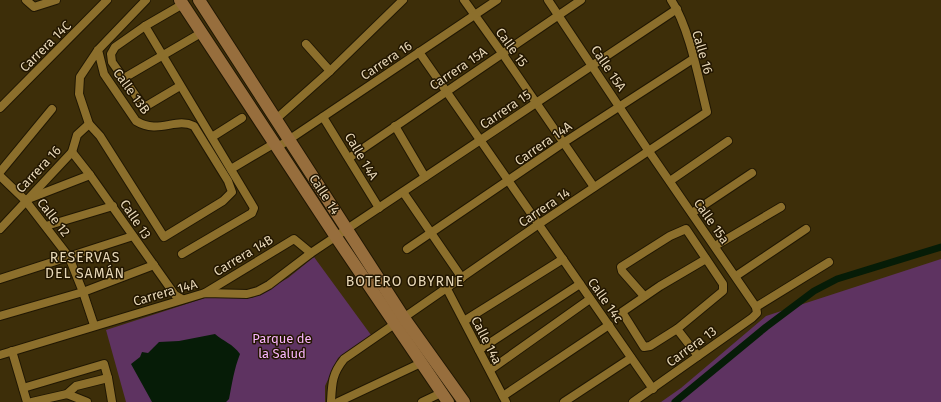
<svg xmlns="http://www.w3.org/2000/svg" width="941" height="402" viewBox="0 0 941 402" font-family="'Fira Sans',sans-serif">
  <rect width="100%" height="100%" fill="#3d2e09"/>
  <g fill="#5e3361">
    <path d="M 314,257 L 371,335 L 338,358 L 325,386 L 325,402 L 126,402 L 106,330 L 208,297 L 252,298 L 288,278 Z"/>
    <path d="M 941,259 L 941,402 L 661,402 L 681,388 L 766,316 Z"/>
  </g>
  <path fill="#061c07" d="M 215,334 C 223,341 233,344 240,354 C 234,369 232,384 229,399 L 226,402 L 152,402 L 131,364 L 140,357 L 142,352 L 148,353 L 159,342 L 179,341 Z"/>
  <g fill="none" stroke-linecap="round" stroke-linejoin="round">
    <path stroke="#061c07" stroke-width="7" d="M 675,402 L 766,327 L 814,291 L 837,279 L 941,247"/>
    <defs>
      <g id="minor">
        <path d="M 26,0 L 34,7 L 56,0"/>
        <path d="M 464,0 L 502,53 L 594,187"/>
        <path d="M 548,0 L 648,150 L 756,307 L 757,313 L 752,318 L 633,402"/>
        <path d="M 145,26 L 254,208 L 252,213 L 182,254"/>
        <path d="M 306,44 L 330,71"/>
        <path d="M 98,50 L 104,74 L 136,121 C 159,135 175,117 194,126 L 228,181 L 232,192 L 223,201 L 164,237 L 100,136 L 89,124 L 79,94 L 80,77 L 98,50 L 146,0"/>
        <path d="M 419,52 L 653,389"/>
        <path d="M 124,78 L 201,33"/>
        <path d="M 180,86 L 148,105 L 143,106 L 112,62 L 111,54 L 115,47 L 145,26 L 183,4"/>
        <path d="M 0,108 L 107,0"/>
        <path d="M 323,117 L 379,208"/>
        <path d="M 275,120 L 330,71 L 403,0"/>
        <path d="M 395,126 L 425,177"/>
        <path d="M 212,137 L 242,118"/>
        <path d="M 278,147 L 497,0"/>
        <path d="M 72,152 L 90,175 L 175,295 L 182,299"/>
        <path d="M 349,158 L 581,0"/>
        <path d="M 231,169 L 275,143"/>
        <path d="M 0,172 L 52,109"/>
        <path d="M 0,176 L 25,200 L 69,257 L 83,292 L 94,325"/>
        <path d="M 670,181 L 728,141"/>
        <path d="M 403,192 L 462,278"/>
        <path d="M 28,199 L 90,175"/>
        <path d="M 692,213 L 752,173"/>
        <path d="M 46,226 L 113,206"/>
        <path d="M 0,229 L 72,152 L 77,135 L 89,124"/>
        <path d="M 715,246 L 781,207"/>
        <path d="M 407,249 L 563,143 L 693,59"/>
        <path d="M 736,276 L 806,229"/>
        <path d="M 0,279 L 133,236"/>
        <path d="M 447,289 L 506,402"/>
        <path d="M 205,293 L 294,239 L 311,253"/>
        <path d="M 644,296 L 622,271 L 621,267 L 670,236 L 686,229 L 723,284 L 723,291 L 677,329 L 698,356"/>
        <path d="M 756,307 L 829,262"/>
        <path d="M 0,316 L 83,292 L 154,265"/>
        <path d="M 464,321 L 563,259"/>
        <path d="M 677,329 L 650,346 L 644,347 L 622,312 L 660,286 L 706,259"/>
        <path d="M 479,350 L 580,284"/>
        <path d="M 12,351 L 27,402"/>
        <path d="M 0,355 L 205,293 L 247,294 L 258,291 L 269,285 L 311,253 L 677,9"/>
        <path d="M 490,370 L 590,299"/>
        <path d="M 23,388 L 104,364 L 108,378 L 112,402"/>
        <path d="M 67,394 L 76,386 L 108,378"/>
        <path d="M 503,396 L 609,325"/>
        <path d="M 32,402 L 67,394 L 87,402"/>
        <path d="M 331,402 C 332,383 332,374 344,359 L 539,224 L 707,112 C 699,80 689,26 671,0"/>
        <path d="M 338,402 L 421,363"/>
        <path d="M 422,402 L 441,393"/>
        <path d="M 564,402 L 631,358"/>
      </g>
      <g id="secondary">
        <path d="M 180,0 L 336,237 L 448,402"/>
        <path d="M 199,0 L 404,318 L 464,402"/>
      </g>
    </defs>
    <use href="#minor" stroke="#201703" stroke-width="10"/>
    <use href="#secondary" stroke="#201703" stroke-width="14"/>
    <use href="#minor" stroke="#8c6f2c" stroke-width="8"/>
    <use href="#secondary" stroke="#976e3d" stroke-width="12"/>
  </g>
  <g text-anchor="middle" stroke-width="3" stroke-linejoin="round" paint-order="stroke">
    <g font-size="13" fill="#e7d7b7" stroke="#221600">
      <text transform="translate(45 46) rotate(-45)" y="5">Carrera 14C</text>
      <text transform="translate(512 47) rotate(54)" y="5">Calle 15</text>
      <text transform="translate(703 52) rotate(74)" y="5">Calle 16</text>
      <text transform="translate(386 60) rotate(-34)" y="5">Carrera 16</text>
      <text transform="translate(458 68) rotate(-34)" y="5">Carrera 15A</text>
      <text transform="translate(609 68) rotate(56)" y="5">Calle 15A</text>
      <text transform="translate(132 91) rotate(54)" y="5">Calle 13B</text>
      <text transform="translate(505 109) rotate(-34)" y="5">Carrera 15</text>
      <text transform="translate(543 143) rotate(-35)" y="5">Carrera 14A</text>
      <text transform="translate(362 156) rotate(59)" y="5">Calle 14A</text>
      <text transform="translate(38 169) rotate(-47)" y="5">Carrera 16</text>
      <text transform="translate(325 194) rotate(57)" y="5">Calle 14</text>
      <text transform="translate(544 207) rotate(-34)" y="5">Carrera 14</text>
      <text transform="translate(54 217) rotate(52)" y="5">Calle 12</text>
      <text transform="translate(136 219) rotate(56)" y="5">Calle 13</text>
      <text transform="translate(712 221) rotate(55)" y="5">Calle 15a</text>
      <text transform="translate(243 255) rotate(-31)" y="5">Carrera 14B</text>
      <text transform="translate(165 292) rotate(-16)" y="5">Carrera 14A</text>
      <text transform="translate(606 300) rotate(55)" y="5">Calle 14c</text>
      <text transform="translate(487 340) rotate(63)" y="5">Calle 14a</text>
      <text transform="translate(691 346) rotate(-36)" y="5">Carrera 13</text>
    </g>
    <g font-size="13" fill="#fbb6fe" stroke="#221600">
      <text x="282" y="343">Parque de<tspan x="282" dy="15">la Salud</tspan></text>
    </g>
    <g font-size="14" letter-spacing="1" fill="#e7d7b7" stroke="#221600">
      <text x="85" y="262">RESERVAS<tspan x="85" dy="16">DEL SAMÁN</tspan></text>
      <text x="405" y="286">BOTERO OBYRNE</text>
    </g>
  </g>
</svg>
